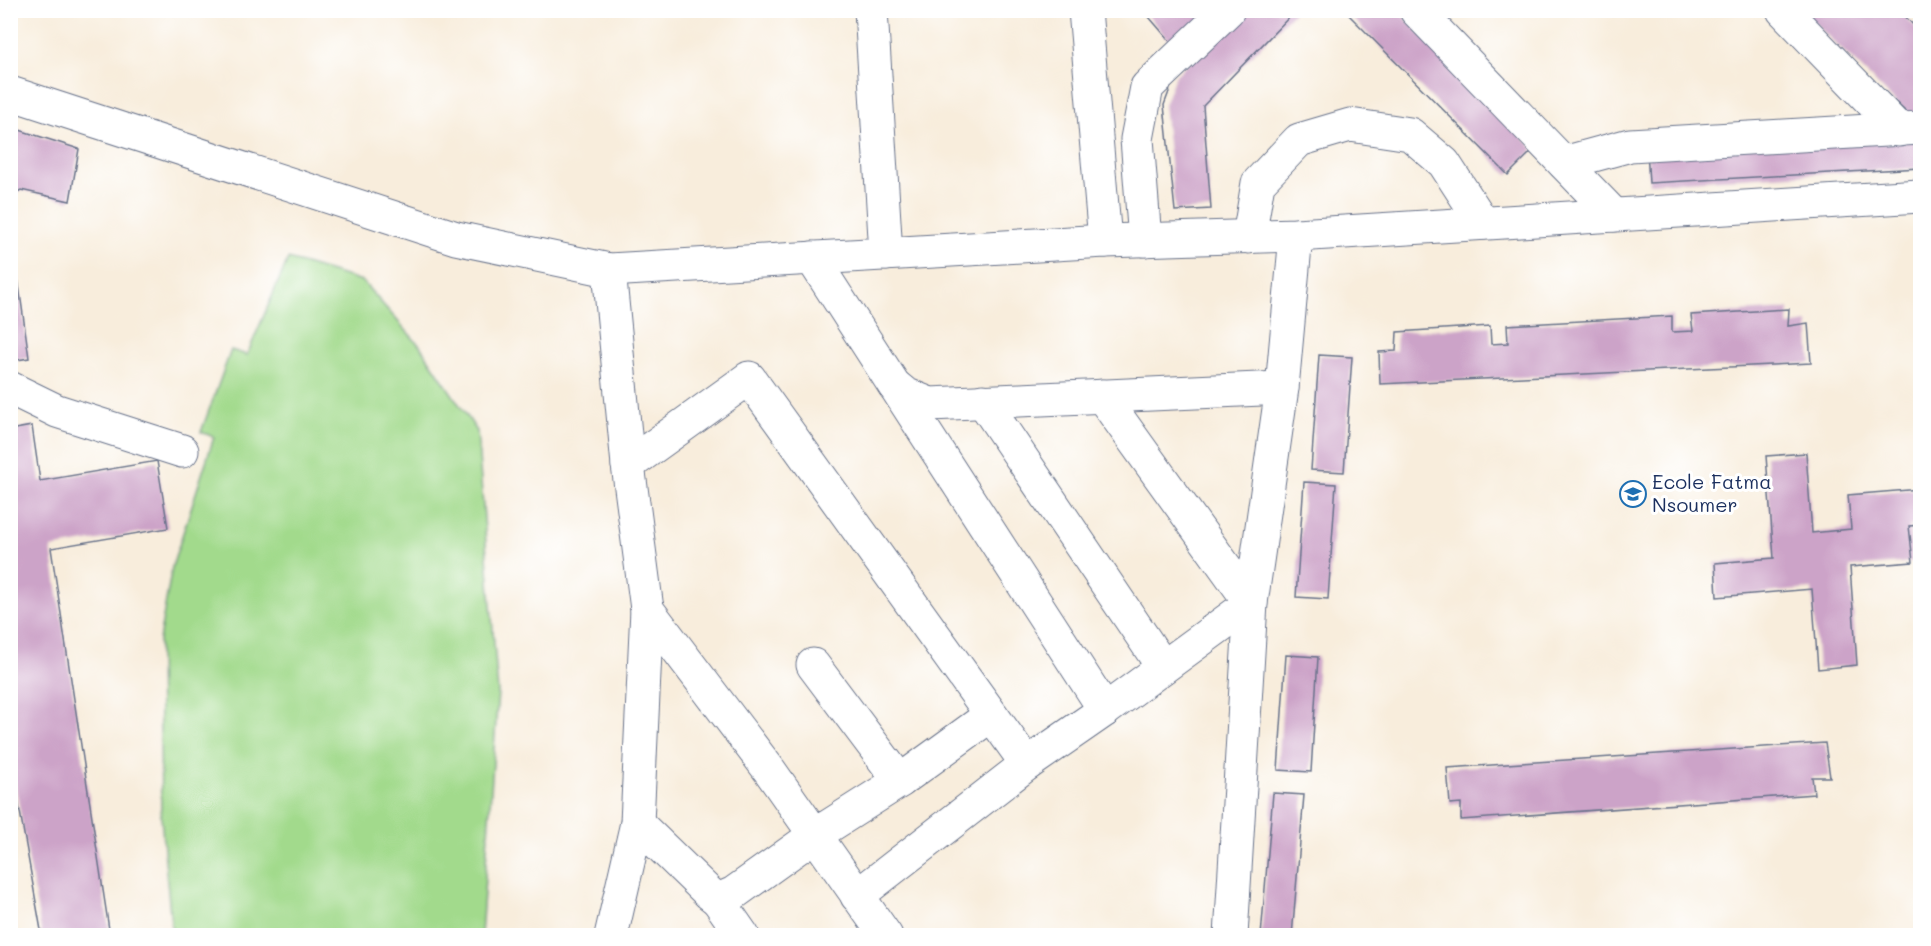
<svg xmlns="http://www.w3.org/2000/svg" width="1931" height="946" viewBox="0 0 1931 946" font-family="Mali,sans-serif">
  <rect width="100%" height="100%" fill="#fff"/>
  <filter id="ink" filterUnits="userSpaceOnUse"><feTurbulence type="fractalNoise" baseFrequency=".0167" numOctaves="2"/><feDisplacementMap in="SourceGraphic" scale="12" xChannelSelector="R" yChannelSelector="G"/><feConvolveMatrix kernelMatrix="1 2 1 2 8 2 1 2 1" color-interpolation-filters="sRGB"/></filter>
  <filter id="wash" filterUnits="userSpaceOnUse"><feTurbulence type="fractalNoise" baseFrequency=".008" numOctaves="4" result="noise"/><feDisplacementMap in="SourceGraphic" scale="24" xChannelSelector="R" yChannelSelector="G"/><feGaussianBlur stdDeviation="1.35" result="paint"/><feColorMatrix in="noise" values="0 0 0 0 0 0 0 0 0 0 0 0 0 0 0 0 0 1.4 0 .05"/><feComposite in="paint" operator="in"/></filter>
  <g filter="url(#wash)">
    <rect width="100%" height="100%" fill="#f8eddc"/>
    <path fill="#a2da8c" stroke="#5e8475" stroke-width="1.5" d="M 288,259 L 362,281 L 420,346 L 477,431 L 498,692 L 481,935 L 172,935 L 161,817 L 159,640 L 172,567 L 214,437 L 201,432 L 231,350 L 247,355 Z"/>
    <g id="blocks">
      <g fill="#cca3c8">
        <path d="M 1143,10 L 1216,10 L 1174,46 Z"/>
        <path d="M 1243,10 L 1296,10 L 1203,106 L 1211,209 L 1175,211 L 1164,105 L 1175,76 Z"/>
        <path d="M 1344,10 L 1397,10 L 1534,149 L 1508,175 Z"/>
        <path d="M 1801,10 L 1899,10 L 1920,32 L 1920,114 L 1907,113 Z"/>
        <path d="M 10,127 L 79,149 L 70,201 L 21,190 L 10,196 Z"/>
        <path d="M 1920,135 L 1920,168 L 1649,183 L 1647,150 Z"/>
        <path d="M 12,235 L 29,358 L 10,361 L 10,236 Z"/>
        <path d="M 1789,309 L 1788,326 L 1808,323 L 1811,363 L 1380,384 L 1379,352 L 1396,351 L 1397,332 L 1490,326 L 1491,344 L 1508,343 L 1507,325 L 1672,316 L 1672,332 L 1693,331 L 1691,315 Z"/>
        <path d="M 1319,355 L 1352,357 L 1344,472 L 1311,470 Z"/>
        <path d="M 32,426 L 40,481 L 157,461 L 168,528 L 51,548 L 110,936 L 42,936 L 10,755 L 10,430 Z"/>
        <path d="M 1806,453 L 1812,533 L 1851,529 L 1848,495 L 1920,489 L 1920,525 L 1909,526 L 1913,562 L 1850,567 L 1857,665 L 1818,669 L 1812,589 L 1717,597 L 1715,563 L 1774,558 L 1766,456 Z"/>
        <path d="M 1304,482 L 1336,484 L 1328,599 L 1296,597 Z"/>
        <path d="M 1286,655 L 1318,657 L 1311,772 L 1278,770 Z"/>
        <path d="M 1825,743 L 1830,777 L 1812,777 L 1814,794 L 1461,820 L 1461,803 L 1450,804 L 1447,768 Z"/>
        <path d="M 1273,793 L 1304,795 L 1292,936 L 1261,936 Z"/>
      </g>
    </g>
  </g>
  <g filter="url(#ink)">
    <use href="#blocks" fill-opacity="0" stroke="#68728a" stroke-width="1.5"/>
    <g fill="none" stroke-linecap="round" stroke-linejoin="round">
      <defs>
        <g id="minor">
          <path d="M 871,10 L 886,254"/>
          <path d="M 1085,10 L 1105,241"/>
          <path d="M 1416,10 L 1614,215"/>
          <path d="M 1783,10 L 1899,130"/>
          <path d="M 10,93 L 456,238 L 609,270 L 1105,241 L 1296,235 L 1920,196"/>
          <path d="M 1564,163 L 1630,145 L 1920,128"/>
          <path d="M 1249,237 L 1258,183 L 1299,140 L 1350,125 L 1410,134 L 1444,163 L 1483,223"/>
          <path d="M 1145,240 L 1137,139 L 1147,87 L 1228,10"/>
          <path d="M 812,258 L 894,385 L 905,394 L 930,404 L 1282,388"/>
          <path d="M 609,270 L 628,465 L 647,609 L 637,823 L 611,936"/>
          <path d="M 895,386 L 1105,710"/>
          <path d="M 10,388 L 57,411 L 182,451"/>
          <path d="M 983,401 L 1163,667"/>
          <path d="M 628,465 L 749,378 L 1027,764 L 1105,710 L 1251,603 L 1102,396"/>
          <path d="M 647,609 L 770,771 L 886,936"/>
          <path d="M 813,665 L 900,781"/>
          <path d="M 637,823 L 709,893 L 718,900 L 734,893 L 815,835 L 900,781 L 991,715"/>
          <path d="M 857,896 L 1027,764"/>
          <path d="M 718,900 L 743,936"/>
          <path d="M 1231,936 L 1251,603 L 1282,388 L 1296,235"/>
        </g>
      </defs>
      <use href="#minor" stroke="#68728a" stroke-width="35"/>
      <use href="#minor" stroke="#fff" stroke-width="33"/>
    </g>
  </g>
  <defs>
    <symbol id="school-ring" viewBox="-11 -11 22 22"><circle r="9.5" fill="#fff" stroke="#1f6fb2" stroke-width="1.5"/><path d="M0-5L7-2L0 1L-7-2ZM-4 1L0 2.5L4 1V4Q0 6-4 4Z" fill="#1f6fb2"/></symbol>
  </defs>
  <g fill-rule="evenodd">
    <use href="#school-ring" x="1618" y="479" width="30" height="30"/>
  </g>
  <g text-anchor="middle" stroke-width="6" stroke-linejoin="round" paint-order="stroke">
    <g font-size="20" fill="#1b2f5e" stroke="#fff" text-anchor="start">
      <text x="1652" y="489">Ecole Fatma<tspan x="1652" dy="23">Nsoumer</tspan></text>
    </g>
  </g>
  <rect width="1931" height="946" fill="none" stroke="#fff" stroke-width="36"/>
</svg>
